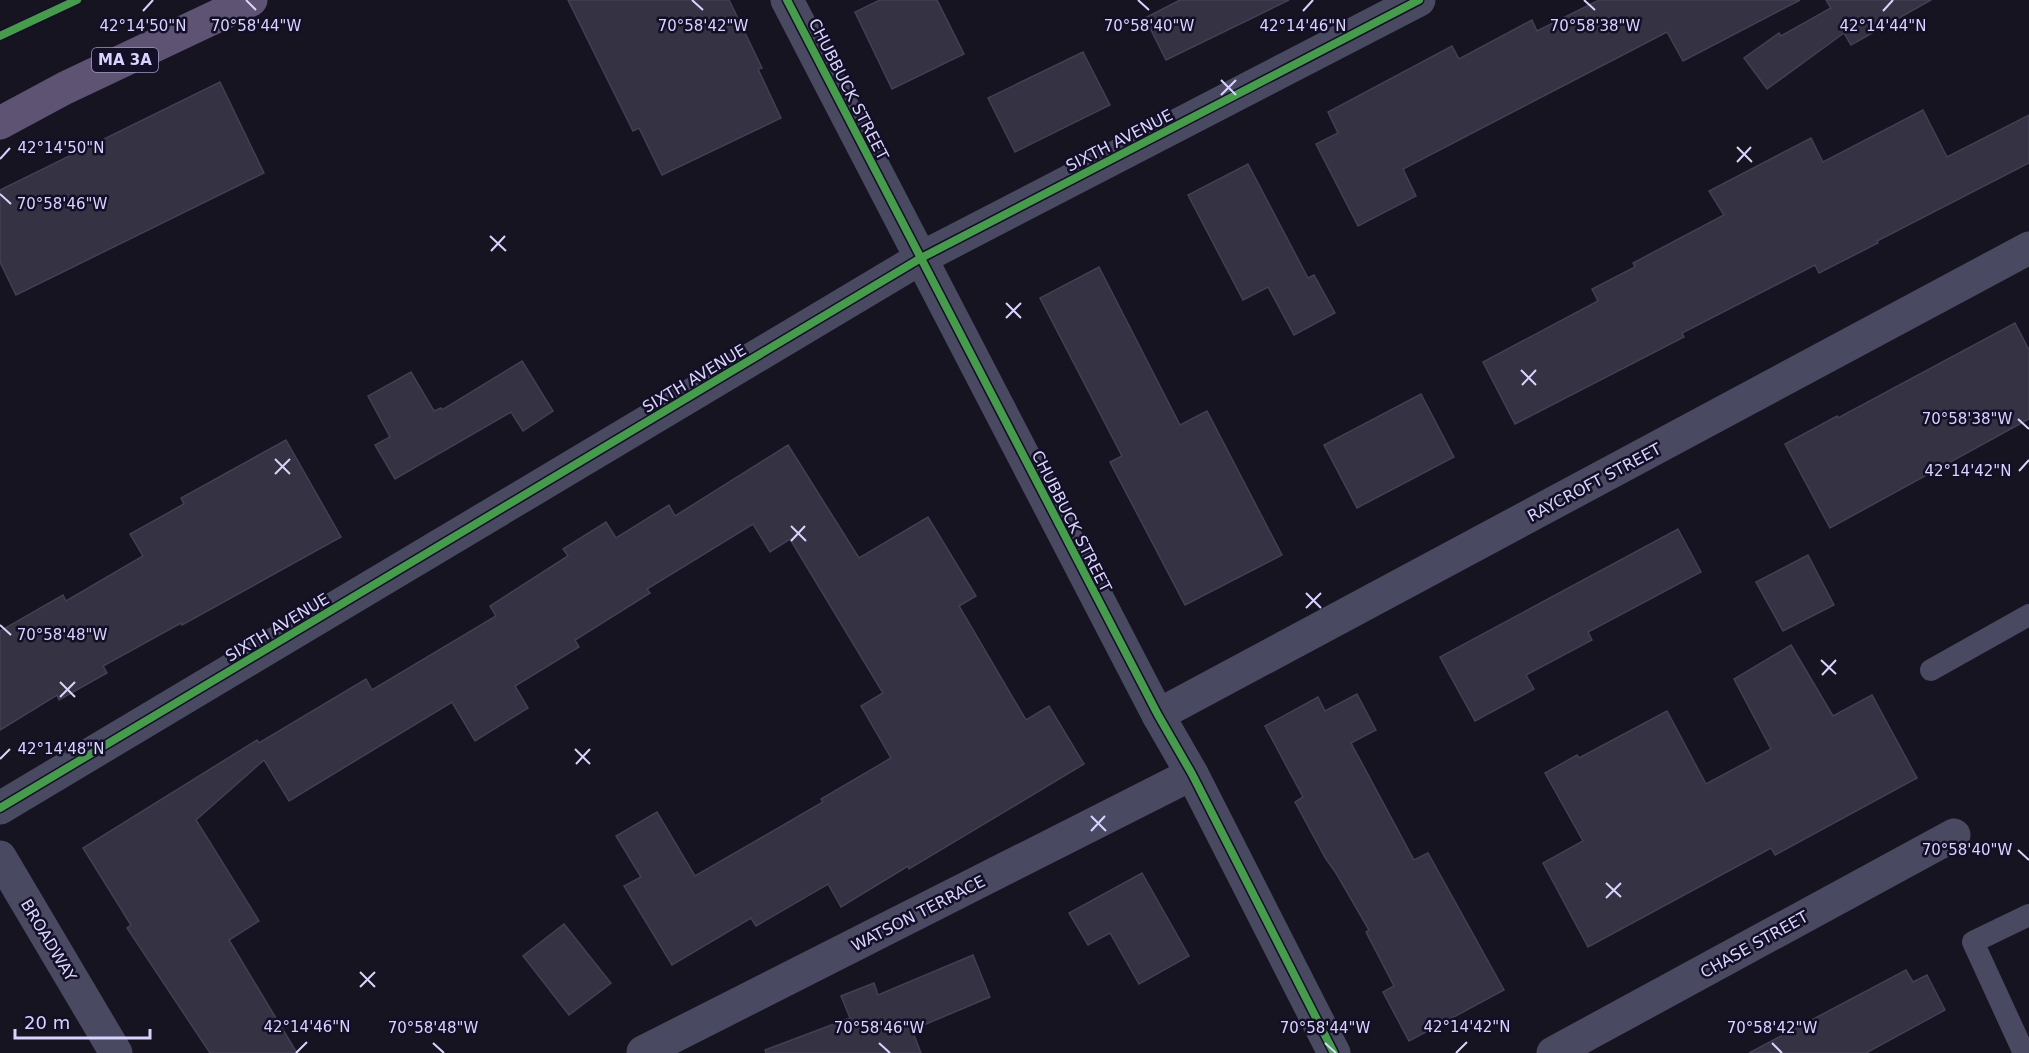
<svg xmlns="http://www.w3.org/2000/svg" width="2029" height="1053" viewBox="0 0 2029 1053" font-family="'DejaVu Sans',sans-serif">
  <rect width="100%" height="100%" fill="#161421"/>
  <g fill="#343243" stroke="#433f54" stroke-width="1.5">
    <path d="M 568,0 L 729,0 L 762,68 L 758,69 L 781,118 L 662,175 L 639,128 L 633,131 Z"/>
    <path d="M 880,0 L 937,0 L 964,54 L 892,89 L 855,12 Z"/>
    <path d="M 1180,0 L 1289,0 L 1166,60 L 1145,18 Z"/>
    <path d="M 1599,0 L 1800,0 L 1683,61 L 1667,32 L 1403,169 L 1416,196 L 1358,226 L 1316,144 L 1338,133 L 1328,112 L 1452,46 L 1459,59 L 1532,20 L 1537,31 Z"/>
    <path d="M 1826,0 L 1931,0 L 1851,45 L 1844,33 L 1767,89 L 1744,58 L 1779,33 L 1781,36 L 1831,8 Z"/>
    <path d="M 1083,52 L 1110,105 L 1015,152 L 988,98 Z"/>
    <path d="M 220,82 L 264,173 L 16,295 L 0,262 L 0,190 Z"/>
    <path d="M 1923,110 L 1947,157 L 2029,115 L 2029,163 L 1877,241 L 1878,243 L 1819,273 L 1815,265 L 1682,333 L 1684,337 L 1515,424 L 1483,362 L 1598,301 L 1592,289 L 1635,267 L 1633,263 L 1724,215 L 1709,191 L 1811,138 L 1823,162 Z"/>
    <path d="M 1248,164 L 1308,278 L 1314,275 L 1335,313 L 1294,335 L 1268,287 L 1243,300 L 1188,195 Z"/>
    <path d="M 1099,267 L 1180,425 L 1207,411 L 1282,555 L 1185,605 L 1110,462 L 1122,456 L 1040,298 Z"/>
    <path d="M 2015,323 L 2029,350 L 2029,419 L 1830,528 L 1785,444 L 1837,416 L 1838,418 Z"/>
    <path d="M 522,361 L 553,411 L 523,431 L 511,412 L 395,479 L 375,445 L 390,437 L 368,396 L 411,372 L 434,411 L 441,408 L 442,410 Z"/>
    <path d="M 1421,394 L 1454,457 L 1357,508 L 1324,445 Z"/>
    <path d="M 286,440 L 341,537 L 182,625 L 181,623 L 103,666 L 107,673 L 59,700 L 57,695 L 0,730 L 0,631 L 63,595 L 66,601 L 143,556 L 130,534 L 184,504 L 181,498 Z"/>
    <path d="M 788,445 L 859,558 L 928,517 L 976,596 L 959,606 L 1026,720 L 1049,706 L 1084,764 L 909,869 L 908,866 L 841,907 L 828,884 L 756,926 L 751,918 L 672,965 L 624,886 L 641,877 L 616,836 L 657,812 L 695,876 L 823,802 L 821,799 L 891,758 L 861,706 L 883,693 L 790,539 L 770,552 L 753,524 L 647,589 L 650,593 L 575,640 L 579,647 L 515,686 L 528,708 L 475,741 L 452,702 L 289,801 L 264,760 L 196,820 L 259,921 L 229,940 L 297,1053 L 210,1053 L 127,928 L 131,925 L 83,848 L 257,740 L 259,743 L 366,679 L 372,690 L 496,616 L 490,606 L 568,556 L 563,549 L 606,522 L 616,538 L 669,505 L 675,516 Z"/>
    <path d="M 1678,529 L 1701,572 L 1588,632 L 1592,640 L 1526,675 L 1534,689 L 1475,721 L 1440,657 Z"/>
    <path d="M 1808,555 L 1834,605 L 1783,631 L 1756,582 Z"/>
    <path d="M 1791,645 L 1833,716 L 1872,695 L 1917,778 L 1775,855 L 1771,848 L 1588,947 L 1543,863 L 1583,841 L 1545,773 L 1577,755 L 1579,758 L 1667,711 L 1706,784 L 1771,749 L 1734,679 Z"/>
    <path d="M 1357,694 L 1376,730 L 1351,743 L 1414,860 L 1428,853 L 1504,990 L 1409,1041 L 1383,992 L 1394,986 L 1366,932 L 1369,930 L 1336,873 L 1326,859 L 1295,802 L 1303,797 L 1265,726 L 1318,697 L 1325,711 Z"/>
    <path d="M 1142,873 L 1189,956 L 1139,984 L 1110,933 L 1088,945 L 1069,913 Z"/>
    <path d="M 564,924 L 611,983 L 569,1015 L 523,956 Z"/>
    <path d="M 973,955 L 990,997 L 912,1030 L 921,1053 L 766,1053 L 765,1050 L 850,1018 L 841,996 L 874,983 L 878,995 Z"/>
    <path d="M 1906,970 L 1913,982 L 1927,975 L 1945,1010 L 1866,1053 L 1749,1053 Z"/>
  </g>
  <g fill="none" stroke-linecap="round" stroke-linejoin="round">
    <g stroke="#4a4962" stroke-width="22">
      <path d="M 1931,670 L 2029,615"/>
      <path d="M 2024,1053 L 1973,942 L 2029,915"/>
    </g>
    <g stroke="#4a4962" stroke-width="33">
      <path d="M 787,0 L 1158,715 L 1192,774 L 1334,1053"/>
      <path d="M 1158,715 L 2029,248"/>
      <path d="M 0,808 L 921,258 L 1419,0"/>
      <path d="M 0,857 L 116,1053"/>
      <path d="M 643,1052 L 1192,774"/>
      <path d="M 1553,1053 L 1954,835"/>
    </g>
    <path stroke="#5e5373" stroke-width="33" d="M 0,123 L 65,88 L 251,0"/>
    <defs>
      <g id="cycleway">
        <path d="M 787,0 L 1158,715 L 1192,774 L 1334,1053"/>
        <path d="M 0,36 L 77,0"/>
        <path d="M 0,808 L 921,258 L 1419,0"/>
      </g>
    </defs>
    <use href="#cycleway" stroke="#130f26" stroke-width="11"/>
    <use href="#cycleway" stroke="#469c4c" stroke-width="8"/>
  </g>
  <path fill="none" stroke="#d9d4ff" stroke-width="2" d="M 246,0 L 256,10M 692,0 L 703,10M 1138,0 L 1149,10M 1584,0 L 1595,10M 143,11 L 153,0M 1303,11 L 1313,0M 1883,11 L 1893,0M 1221,80 L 1236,95M 1221,95 L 1236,80M 1737,147 L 1752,162M 0,159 L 10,148M 1737,162 L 1751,147M 0,194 L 11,204M 490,236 L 506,251M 491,251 L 505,236M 1006,303 L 1021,318M 1006,318 L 1021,303M 1521,370 L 1536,385M 1522,385 L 1536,370M 2018,419 L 2029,429M 275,459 L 290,474M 2019,471 L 2029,460M 275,474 L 290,459M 791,526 L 806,541M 791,541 L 805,526M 1306,593 L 1321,608M 1306,608 L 1321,593M 0,625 L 11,635M 1821,660 L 1836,674M 1822,675 L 1836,660M 60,682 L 75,697M 60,697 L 75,682M 575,749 L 590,764M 0,759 L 10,749M 576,764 L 590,749M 1091,816 L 1106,831M 1091,831 L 1105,816M 2018,850 L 2029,860M 1606,883 L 1621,897M 1606,898 L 1621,883M 360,972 L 375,987M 360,987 L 375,972M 433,1043 L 444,1053M 879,1043 L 890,1053M 1325,1043 L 1336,1053M 1772,1043 L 1782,1053M 296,1053 L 307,1042M 1456,1053 L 1467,1042"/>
  <g text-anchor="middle" stroke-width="5" stroke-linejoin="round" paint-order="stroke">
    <rect fill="#130f26" stroke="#9e99be" stroke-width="1.5" x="92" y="48" width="66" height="24" rx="4.5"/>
    <g font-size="15" font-weight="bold" fill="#d9d4ff">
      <text x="125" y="65">MA 3A</text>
    </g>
    <g font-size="16" fill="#d9d4ff" stroke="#130f26">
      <text transform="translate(849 89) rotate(63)" y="6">CHUBBUCK STREET</text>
      <text transform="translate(1119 140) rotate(-27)" y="6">SIXTH AVENUE</text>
      <text transform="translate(694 378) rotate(-31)" y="6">SIXTH AVENUE</text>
      <text transform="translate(1594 482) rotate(-28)" y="6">RAYCROFT STREET</text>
      <text transform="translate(1072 521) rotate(63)" y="6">CHUBBUCK STREET</text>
      <text transform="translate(277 627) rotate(-31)" y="6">SIXTH AVENUE</text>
      <text transform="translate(918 913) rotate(-27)" y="6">WATSON TERRACE</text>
      <text transform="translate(49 940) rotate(59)" y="6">BROADWAY</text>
      <text transform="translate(1754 944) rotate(-29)" y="6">CHASE STREET</text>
    </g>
  </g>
  <g font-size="15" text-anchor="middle" fill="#d9d4ff" stroke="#130f26" stroke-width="5" stroke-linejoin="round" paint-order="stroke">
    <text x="256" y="31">70°58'44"W</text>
    <text x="703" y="31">70°58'42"W</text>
    <text x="1149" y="31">70°58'40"W</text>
    <text x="1595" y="31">70°58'38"W</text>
    <text x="143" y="31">42°14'50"N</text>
    <text x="1303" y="31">42°14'46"N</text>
    <text x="1883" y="31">42°14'44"N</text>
    <text x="61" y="153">42°14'50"N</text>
    <text x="62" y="209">70°58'46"W</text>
    <text x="1967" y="424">70°58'38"W</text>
    <text x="1968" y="476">42°14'42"N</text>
    <text x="62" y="640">70°58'48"W</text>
    <text x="61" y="754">42°14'48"N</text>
    <text x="1967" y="855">70°58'40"W</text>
    <text x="307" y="1032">42°14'46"N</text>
    <text x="1467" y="1032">42°14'42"N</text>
    <text x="433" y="1033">70°58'48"W</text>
    <text x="879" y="1033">70°58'46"W</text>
    <text x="1325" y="1033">70°58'44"W</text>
    <text x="1772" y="1033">70°58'42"W</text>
  </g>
  <path d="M15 1029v9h135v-9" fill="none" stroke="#d9d4ff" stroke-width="3"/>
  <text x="24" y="1029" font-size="18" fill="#d9d4ff" stroke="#130f26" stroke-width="4.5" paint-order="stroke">20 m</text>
</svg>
